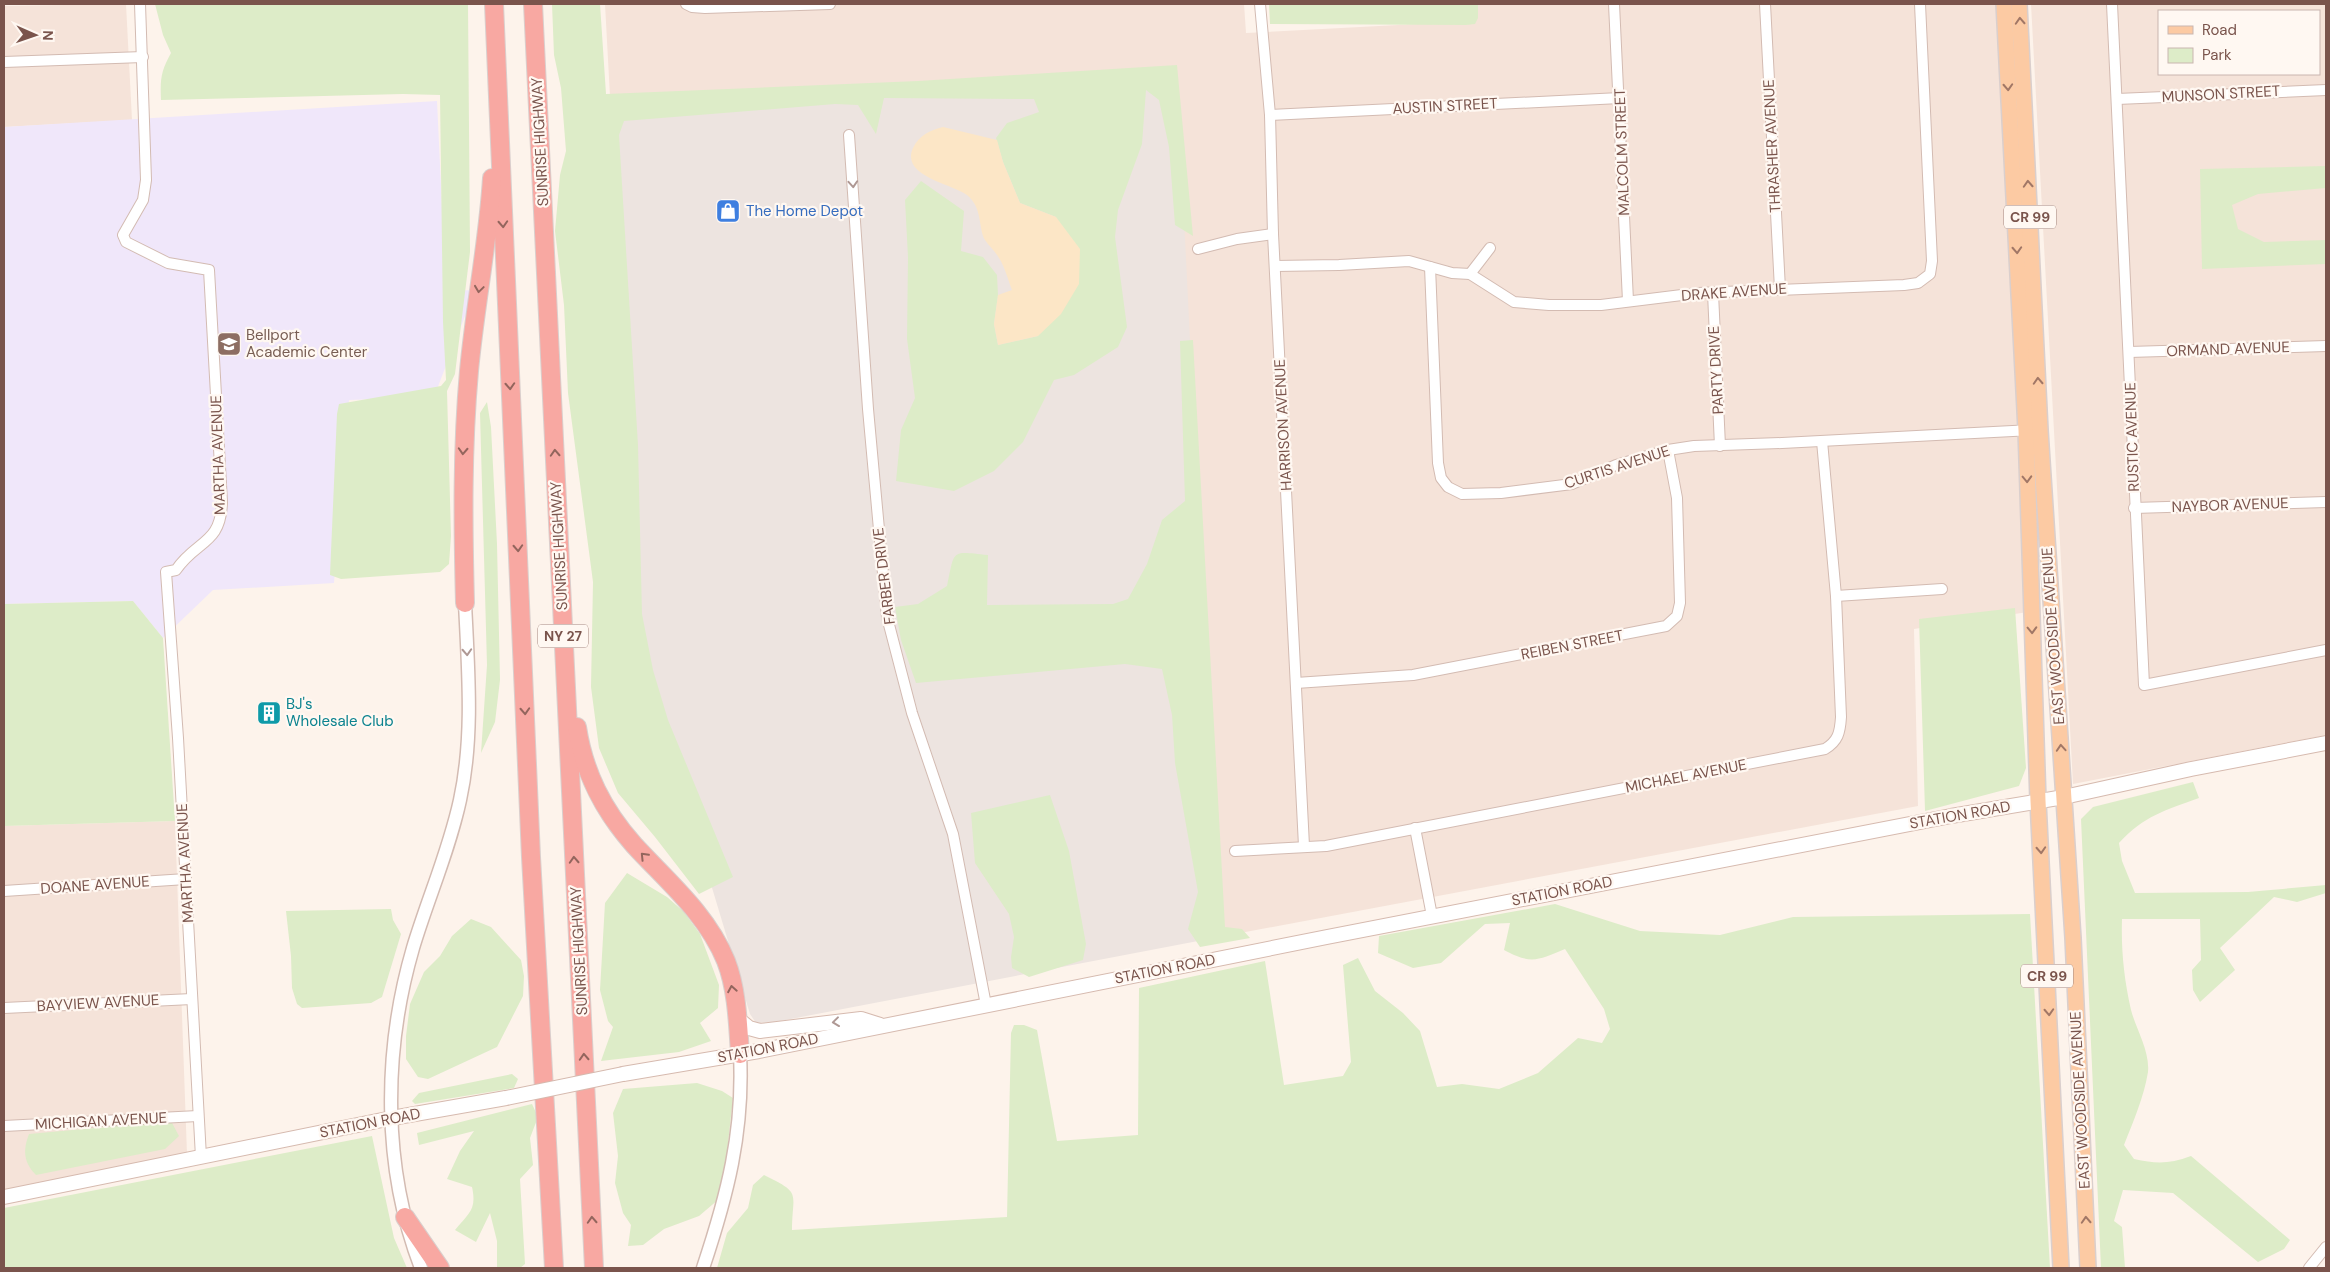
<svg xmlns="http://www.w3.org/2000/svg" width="2330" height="1272" viewBox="0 0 2330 1272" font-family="'DM Sans',sans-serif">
  <rect width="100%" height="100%" fill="#fdf3eb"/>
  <g fill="#f5e3d9" fill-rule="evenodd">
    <path d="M 126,4 L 132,120 L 4,127 L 4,6 Z"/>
    <path d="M 605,4 L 1244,4 L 1246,33 L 1474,21 L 1474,4 L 1998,4 L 2028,612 L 1914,629 L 1918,806 L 1219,937 L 611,115 Z"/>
    <path d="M 2031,4 L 2326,4 L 2326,735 L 2073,784 ZM 2159,11 L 2319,11 L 2319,74 L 2159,74 Z"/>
    <path d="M 175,821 L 187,1154 L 4,1190 L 4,826 Z"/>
  </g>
  <path fill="#ede4e0" d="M 1177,73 L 1219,937 L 775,1022 L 756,1023 L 750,1014 L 630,615 L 611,115 Z"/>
  <path fill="#f0e7fa" d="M 437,101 L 446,291 L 475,290 L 434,397 L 349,400 L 334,583 L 213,590 L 163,638 L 133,601 L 4,604 L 4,127 Z"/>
  <g fill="#ddecc8">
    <path d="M 155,4 L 468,4 L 470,252 L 455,374 L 447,391 L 451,536 L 449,564 L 440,572 L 341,579 L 330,575 L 337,414 L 339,404 L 441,386 L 446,380 L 443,322 L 440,95 L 403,94 L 161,100 C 160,79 161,71 171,53 L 163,35 Z"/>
    <path d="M 552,4 L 600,4 L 606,94 L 918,81 L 1177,65 L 1193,236 L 1175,225 L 1169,147 L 1159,100 L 1146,90 L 1142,144 L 1118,210 L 1115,237 L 1127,327 L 1118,347 L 1074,375 L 1054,380 L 1023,442 L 994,471 L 954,491 L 896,481 L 901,430 L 915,398 L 907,339 L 908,257 L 905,200 L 921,181 L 964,211 L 961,251 L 983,257 L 997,275 L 998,295 L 994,324 L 998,345 L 1038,336 L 1056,217 L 1020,203 L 1003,162 L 996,138 L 1007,123 L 1039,112 L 1034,99 L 884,98 L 876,134 L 858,105 L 835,104 L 624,121 L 619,135 L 638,445 L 642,614 L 653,670 L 668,720 L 733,877 L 699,894 L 655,837 L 618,793 L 599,748 L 591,687 L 593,582 L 568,393 L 564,305 L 555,231 L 560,175 L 566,151 L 561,88 L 554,55 Z"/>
    <path d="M 1269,4 L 1478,4 L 1478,18 L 1475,24 L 1466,25 L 1270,24 Z"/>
    <path d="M 2326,166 L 2326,188 L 2258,194 L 2232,205 L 2238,229 L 2264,242 L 2326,240 L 2326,264 L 2202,269 L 2200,169 Z"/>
    <path d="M 1193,340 L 1225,927 L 1242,929 L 1250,938 L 1200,947 L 1188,929 L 1198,892 L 1175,763 L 1172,715 L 1162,669 L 1125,664 L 916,683 L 901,640 L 895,607 L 918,604 L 947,586 C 955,549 950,551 988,555 L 987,605 L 1113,604 L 1128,599 L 1147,564 L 1162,520 L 1185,501 L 1180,341 Z"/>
    <path d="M 487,402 L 491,427 L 497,544 L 500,680 L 495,722 L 481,753 L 487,665 L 480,413 Z"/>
    <path d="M 133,601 L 163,638 L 175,821 L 4,826 L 4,604 Z"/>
    <path d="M 2015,608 L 2026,768 L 2019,786 L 1925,811 L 1919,619 Z"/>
    <path d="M 2193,782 L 2199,798 C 2164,811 2145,815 2119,843 L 2122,861 L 2135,893 L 2248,892 L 2326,885 L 2326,893 L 2297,902 L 2274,897 L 2220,948 L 2235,970 L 2200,1002 L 2193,990 L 2192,970 L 2201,960 L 2200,919 L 2122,919 C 2121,950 2124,979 2131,1010 C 2136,1029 2150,1051 2148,1072 C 2144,1097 2133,1122 2124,1145 L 2134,1159 C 2157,1164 2169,1164 2191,1156 L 2290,1240 L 2284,1249 L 2258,1262 L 2173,1193 L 2123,1190 L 2114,1221 L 2122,1227 L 2125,1268 L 2101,1268 L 2081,819 L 2093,807 Z"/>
    <path d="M 1050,795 L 1069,851 L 1086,944 L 1083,960 L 1029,977 L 1012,968 L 1011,957 L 1014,937 L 1009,914 L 975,863 L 971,813 Z"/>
    <path d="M 627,873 L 667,897 L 684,912 L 700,934 L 719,985 L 718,1008 L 700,1023 L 711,1041 L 679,1052 L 601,1061 L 613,1027 L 608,1021 L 600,990 L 605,903 Z"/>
    <path d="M 1555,904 L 1640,931 L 1720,935 L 1793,917 L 2030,914 L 2050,1268 L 717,1268 L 727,1233 L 748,1208 L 753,1185 L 764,1175 C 803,1194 792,1192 792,1230 L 1007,1217 L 1011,1033 L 1014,1025 L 1024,1025 L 1037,1030 L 1057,1141 L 1138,1135 L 1139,988 L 1265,961 L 1284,1085 L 1343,1076 L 1351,1062 L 1343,965 L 1358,958 L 1375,991 L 1403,1013 L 1420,1031 L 1437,1087 L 1462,1084 L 1499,1089 L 1538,1073 L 1578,1038 L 1602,1043 L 1610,1029 L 1604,1009 L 1565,949 C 1538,960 1532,965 1504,950 L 1510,923 L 1485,924 L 1441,963 L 1413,968 L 1378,953 L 1379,936 Z"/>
    <path d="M 391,909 L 393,920 L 401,934 L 382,997 L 371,1003 L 302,1008 L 297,1004 L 292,988 L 291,956 L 286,911 Z"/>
    <path d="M 471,919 L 491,927 L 521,960 L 524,976 L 523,996 L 497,1047 L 428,1079 L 418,1077 L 406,1059 L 406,1036 L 410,1004 L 424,972 L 440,956 L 452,936 Z"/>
    <path d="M 512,1074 L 518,1079 L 514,1088 L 415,1104 L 412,1101 L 419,1093 Z"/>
    <path d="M 697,1083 L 722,1091 L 733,1098 L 725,1170 L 719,1199 L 699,1216 L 664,1229 L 643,1245 L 628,1246 L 631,1225 L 623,1213 L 615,1183 L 618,1156 L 613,1113 L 623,1089 Z"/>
    <path d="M 532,1104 L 538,1117 L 530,1138 L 533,1165 L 520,1179 L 525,1264 L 520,1268 L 497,1268 L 497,1241 L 490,1213 L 476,1242 L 455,1230 C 469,1213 477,1210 472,1187 L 447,1179 L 460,1151 L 474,1131 L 419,1145 L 417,1133 Z"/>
    <path d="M 171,1121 L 179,1136 L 165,1149 L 36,1175 C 23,1162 23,1150 29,1134 Z"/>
    <path d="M 372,1136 L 394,1238 L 407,1268 L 4,1268 L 4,1208 Z"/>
  </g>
  <path fill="#fce6c6" d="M 943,127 L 997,140 L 1003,162 L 1020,203 L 1056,217 L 1080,249 L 1079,284 L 1061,314 L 1038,336 L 998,345 L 994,324 L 998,295 L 1012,290 C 1008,280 1005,267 999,258 C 995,251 989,246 985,240 C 978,228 983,208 967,195 C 953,184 900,176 913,148 C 919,135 931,130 943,127 Z"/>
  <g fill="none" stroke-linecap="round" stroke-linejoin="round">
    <defs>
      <g id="minor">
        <path d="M 140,4 L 146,180 L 143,200 L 123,235 L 126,242 L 168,263 L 209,270 L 222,502 C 221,545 196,540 176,570 L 166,572 L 178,738 L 201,1157"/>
        <path d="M 686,4 L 692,7 L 705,8 L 830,4"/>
        <path d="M 1260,4 L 1270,115 L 1273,234 L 1304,846"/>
        <path d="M 1614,4 L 1628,301"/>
        <path d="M 1765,4 L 1780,289"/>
        <path d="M 2112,4 L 2144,685 L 2326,650"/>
        <path d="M 4,62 L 143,57"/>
        <path d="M 2117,99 L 2326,90"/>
        <path d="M 1270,115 L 1620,98"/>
        <path d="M 849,135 L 868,409 L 887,617 L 912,713 L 953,834 L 986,1005"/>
        <path d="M 1198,249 L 1237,239 L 1273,234"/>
        <path d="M 1275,266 L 1339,265 L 1409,261 L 1452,273 L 1470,274 L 1514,302 L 1549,305 L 1601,305 L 1698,293 L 1904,285 L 1918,283 L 1930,274 L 1932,261 L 1920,4"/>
        <path d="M 1430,267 L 1438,463 L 1441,478 L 1448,487 L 1462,494 L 1501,493 L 1572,484 L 1616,465 L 1668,450 L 1694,446 L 1782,443 L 2032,430"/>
        <path d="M 1470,274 L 1490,248"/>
        <path d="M 1713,293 L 1720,446"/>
        <path d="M 2129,352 L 2326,346"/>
        <path d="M 2134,508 L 2326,502"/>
        <path d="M 1836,596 L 1942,589"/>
        <path d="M 1296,683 L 1413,675 L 1666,626 L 1677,616 L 1680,603 L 1677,498 L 1668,450"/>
        <path d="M 1415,828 L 1432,916"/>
        <path d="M 1235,851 L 1326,846 L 1825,749 C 1838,741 1840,733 1841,717 L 1836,596 L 1822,441"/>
        <path d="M 4,891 L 186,879"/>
        <path d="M 4,1008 L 192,999"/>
        <path d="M 4,1126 L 198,1116"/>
        <path d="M 2309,1268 L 2326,1247"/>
      </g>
      <g id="tertiary">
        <path d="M 421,1268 C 382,1167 383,1051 413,948 C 428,898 449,851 460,800 C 474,736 468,668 465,603"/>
        <path d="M 703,1268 C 727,1196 744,1132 740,1054"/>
      </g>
      <g id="secondary">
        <path d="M 737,1018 L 749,1028 L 760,1031 L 861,1019 L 880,1025"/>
        <path d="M 623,1074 L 759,1051 L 1327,937 L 1951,816 L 2064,797 L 2191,769 L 2326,743"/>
        <path d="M 4,1197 L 392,1118 L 506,1098"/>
      </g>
      <g id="primary">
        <path d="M 2004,4 L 2026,430 L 2038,801 L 2061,1268"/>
        <path d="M 2019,4 L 2040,430 L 2073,938 L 2088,1268"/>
      </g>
      <g id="motorway">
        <path d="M 494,4 L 531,857 L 554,1268"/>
        <path d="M 533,4 L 594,1268"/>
        <path d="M 465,603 C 463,525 462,449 469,371 C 475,306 488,243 492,178"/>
        <path d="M 577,727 C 584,773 603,810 634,845 C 667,881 707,914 726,961 C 737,989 738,1024 740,1054"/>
        <path d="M 405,1217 L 440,1268"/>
      </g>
    </defs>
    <use href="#minor" stroke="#d3bbb2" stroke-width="12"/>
    <use href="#tertiary" stroke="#d3bbb2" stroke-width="15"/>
    <use href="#secondary" stroke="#d6baaf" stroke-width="16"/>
    <use href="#primary" stroke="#dacfcd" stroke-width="18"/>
    <use href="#motorway" stroke="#dacfcd" stroke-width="20"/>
    <use href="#minor" stroke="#fff" stroke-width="10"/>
    <use href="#tertiary" stroke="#fff" stroke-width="12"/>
    <use href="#secondary" stroke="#fff" stroke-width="14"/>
    <use href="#primary" stroke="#fccaa3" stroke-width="15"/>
    <use href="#motorway" stroke="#f8a8a2" stroke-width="18"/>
    <defs>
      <path id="secondary-bridge" d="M 506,1098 L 623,1074"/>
    </defs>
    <use href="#secondary-bridge" stroke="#d6baaf" stroke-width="16" stroke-linecap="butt"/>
    <use href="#secondary-bridge" stroke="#fff" stroke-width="14"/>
  </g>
  <defs><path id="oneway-chevron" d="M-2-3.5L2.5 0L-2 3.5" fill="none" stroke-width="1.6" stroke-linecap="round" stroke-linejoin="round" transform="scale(1.25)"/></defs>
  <g stroke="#a17766">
    <use href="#oneway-chevron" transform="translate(2020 21) rotate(-93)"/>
    <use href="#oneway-chevron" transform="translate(2008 87) rotate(87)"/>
    <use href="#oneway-chevron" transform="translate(2028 184) rotate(-93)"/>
    <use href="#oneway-chevron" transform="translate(2017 250) rotate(87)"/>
    <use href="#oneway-chevron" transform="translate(2038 381) rotate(-93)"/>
    <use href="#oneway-chevron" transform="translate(2027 479) rotate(88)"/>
    <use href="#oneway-chevron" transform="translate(2032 630) rotate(88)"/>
    <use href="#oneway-chevron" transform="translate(2061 748) rotate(-94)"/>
    <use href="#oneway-chevron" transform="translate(2041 850) rotate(87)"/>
    <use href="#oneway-chevron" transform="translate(2049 1012) rotate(87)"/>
    <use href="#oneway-chevron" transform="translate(2086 1220) rotate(-93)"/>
  </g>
  <g stroke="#af9894">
    <use href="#oneway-chevron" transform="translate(853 184) rotate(86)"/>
    <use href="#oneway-chevron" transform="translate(467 652) rotate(87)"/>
    <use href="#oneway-chevron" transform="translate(836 1022) rotate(173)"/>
  </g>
  <g stroke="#93655d">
    <use href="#oneway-chevron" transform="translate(503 224) rotate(87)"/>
    <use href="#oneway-chevron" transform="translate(479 289) rotate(98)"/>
    <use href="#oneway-chevron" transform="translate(510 386) rotate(87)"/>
    <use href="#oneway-chevron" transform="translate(463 451) rotate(93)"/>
    <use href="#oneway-chevron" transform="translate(555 453) rotate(-93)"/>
    <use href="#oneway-chevron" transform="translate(518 548) rotate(87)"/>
    <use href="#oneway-chevron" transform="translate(525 711) rotate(87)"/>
    <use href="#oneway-chevron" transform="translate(644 856) rotate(-134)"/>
    <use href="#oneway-chevron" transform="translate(574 860) rotate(-93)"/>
    <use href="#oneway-chevron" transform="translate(732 989) rotate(-100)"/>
    <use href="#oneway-chevron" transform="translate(584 1057) rotate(-93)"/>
    <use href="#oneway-chevron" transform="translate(592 1220) rotate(-93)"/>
  </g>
  <defs>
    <symbol id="shop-square" viewBox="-11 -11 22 22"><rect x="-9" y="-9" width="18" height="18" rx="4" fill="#3f7fe0" stroke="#fff8f2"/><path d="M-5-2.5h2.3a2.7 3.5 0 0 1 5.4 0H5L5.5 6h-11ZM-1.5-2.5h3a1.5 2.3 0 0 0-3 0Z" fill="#fff"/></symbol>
    <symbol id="school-square" viewBox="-11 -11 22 22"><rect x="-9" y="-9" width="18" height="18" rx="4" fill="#8d6e63" stroke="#fff8f2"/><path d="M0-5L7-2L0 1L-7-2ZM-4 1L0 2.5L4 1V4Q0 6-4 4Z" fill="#fff"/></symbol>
    <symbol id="building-square" viewBox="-11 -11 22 22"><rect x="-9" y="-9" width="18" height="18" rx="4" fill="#0f9aa8" stroke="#fff8f2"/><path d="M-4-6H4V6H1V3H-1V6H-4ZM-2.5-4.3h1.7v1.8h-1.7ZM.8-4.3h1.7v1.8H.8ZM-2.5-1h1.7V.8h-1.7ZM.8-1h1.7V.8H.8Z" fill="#fff"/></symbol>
  </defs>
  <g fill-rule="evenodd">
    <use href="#shop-square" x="714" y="197" width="28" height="28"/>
    <use href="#school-square" x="215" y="330" width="28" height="28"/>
    <use href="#building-square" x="255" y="699" width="28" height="28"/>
  </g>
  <g text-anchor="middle" stroke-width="4.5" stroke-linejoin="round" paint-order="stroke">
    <g fill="#fff8f2" stroke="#a2857e" stroke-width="1">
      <rect x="2004" y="205.5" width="52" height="23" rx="4"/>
      <rect x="538" y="624.5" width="50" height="23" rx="4"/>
      <rect x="2021" y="964.5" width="52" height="23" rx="4"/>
    </g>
    <g font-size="14" font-weight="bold" fill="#7a544c">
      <text x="2030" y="222">CR 99</text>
      <text x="563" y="641">NY 27</text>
      <text x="2047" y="981">CR 99</text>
    </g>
    <g font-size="15" fill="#7a544c" stroke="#fff8f2">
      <text transform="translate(2221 94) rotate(-3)" y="5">MUNSON STREET</text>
      <text transform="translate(1445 106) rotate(-3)" y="5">AUSTIN STREET</text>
      <text transform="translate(540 142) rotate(-93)" y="5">SUNRISE HIGHWAY</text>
      <text transform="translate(1772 146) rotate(-93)" y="5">THRASHER AVENUE</text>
      <text transform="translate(1622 152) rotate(-92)" y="5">MALCOLM STREET</text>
      <text transform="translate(1734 292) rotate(-4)" y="5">DRAKE AVENUE</text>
      <text transform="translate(2228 349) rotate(-2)" y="5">ORMAND AVENUE</text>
      <text transform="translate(1716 370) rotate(-93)" y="5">PARTY DRIVE</text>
      <text transform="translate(1283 425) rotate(-93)" y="5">HARRISON AVENUE</text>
      <text transform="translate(2132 437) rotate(-92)" y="5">RUSTIC AVENUE</text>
      <text transform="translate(218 455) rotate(-92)" y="5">MARTHA AVENUE</text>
      <text transform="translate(1617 467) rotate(-18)" y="5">CURTIS AVENUE</text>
      <text transform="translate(2230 505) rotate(-2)" y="5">NAYBOR AVENUE</text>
      <text transform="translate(559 546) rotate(-93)" y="5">SUNRISE HIGHWAY</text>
      <text transform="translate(884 576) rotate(-97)" y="5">FARBER DRIVE</text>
      <text transform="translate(2053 636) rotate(-94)" y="5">EAST WOODSIDE AVENUE</text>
      <text transform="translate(1572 645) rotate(-11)" y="5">REIBEN STREET</text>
      <text transform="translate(1686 776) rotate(-11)" y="5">MICHAEL AVENUE</text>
      <text transform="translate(1960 815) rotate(-10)" y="5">STATION ROAD</text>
      <text transform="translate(185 863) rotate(-93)" y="5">MARTHA AVENUE</text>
      <text transform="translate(95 885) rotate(-4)" y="5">DOANE AVENUE</text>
      <text transform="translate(1562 891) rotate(-11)" y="5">STATION ROAD</text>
      <text transform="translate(579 951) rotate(-93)" y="5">SUNRISE HIGHWAY</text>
      <text transform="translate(1165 969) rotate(-11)" y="5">STATION ROAD</text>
      <text transform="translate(98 1003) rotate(-3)" y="5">BAYVIEW AVENUE</text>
      <text transform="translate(768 1048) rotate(-11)" y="5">STATION ROAD</text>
      <text transform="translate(2080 1100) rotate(-93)" y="5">EAST WOODSIDE AVENUE</text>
      <text transform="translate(101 1121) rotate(-3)" y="5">MICHIGAN AVENUE</text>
      <text transform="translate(370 1123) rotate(-11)" y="5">STATION ROAD</text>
    </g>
    <g font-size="15" fill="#366cbe" stroke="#fff8f2" text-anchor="start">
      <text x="746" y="216">The Home Depot</text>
    </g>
    <g font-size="15" fill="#785e54" stroke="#fff8f2" text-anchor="start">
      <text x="246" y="340">Bellport<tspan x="246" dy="17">Academic Center</tspan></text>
    </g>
    <g font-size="15" fill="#0d838f" stroke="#fff8f2" text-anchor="start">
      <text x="286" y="709">BJ's<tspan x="286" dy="17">Wholesale Club</tspan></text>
    </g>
  </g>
  <rect width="2330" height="1272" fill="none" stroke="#7a544c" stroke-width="10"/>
  <rect x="2158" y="10" width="162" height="65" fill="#fff8f2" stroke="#cab6b0"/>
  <rect x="2168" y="26" width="25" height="8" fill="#fccaa3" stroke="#cab6b0"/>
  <text x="2202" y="35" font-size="15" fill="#7a544c">Road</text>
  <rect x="2168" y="48" width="25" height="15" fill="#ddecc8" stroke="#cab6b0"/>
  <text x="2202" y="60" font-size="15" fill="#7a544c">Park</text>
  <g transform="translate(35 35) rotate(92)" stroke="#fff8f2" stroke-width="4" paint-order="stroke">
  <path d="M0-4L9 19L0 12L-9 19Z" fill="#7a544c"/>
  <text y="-8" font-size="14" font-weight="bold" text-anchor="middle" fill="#7a544c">N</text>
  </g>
</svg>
